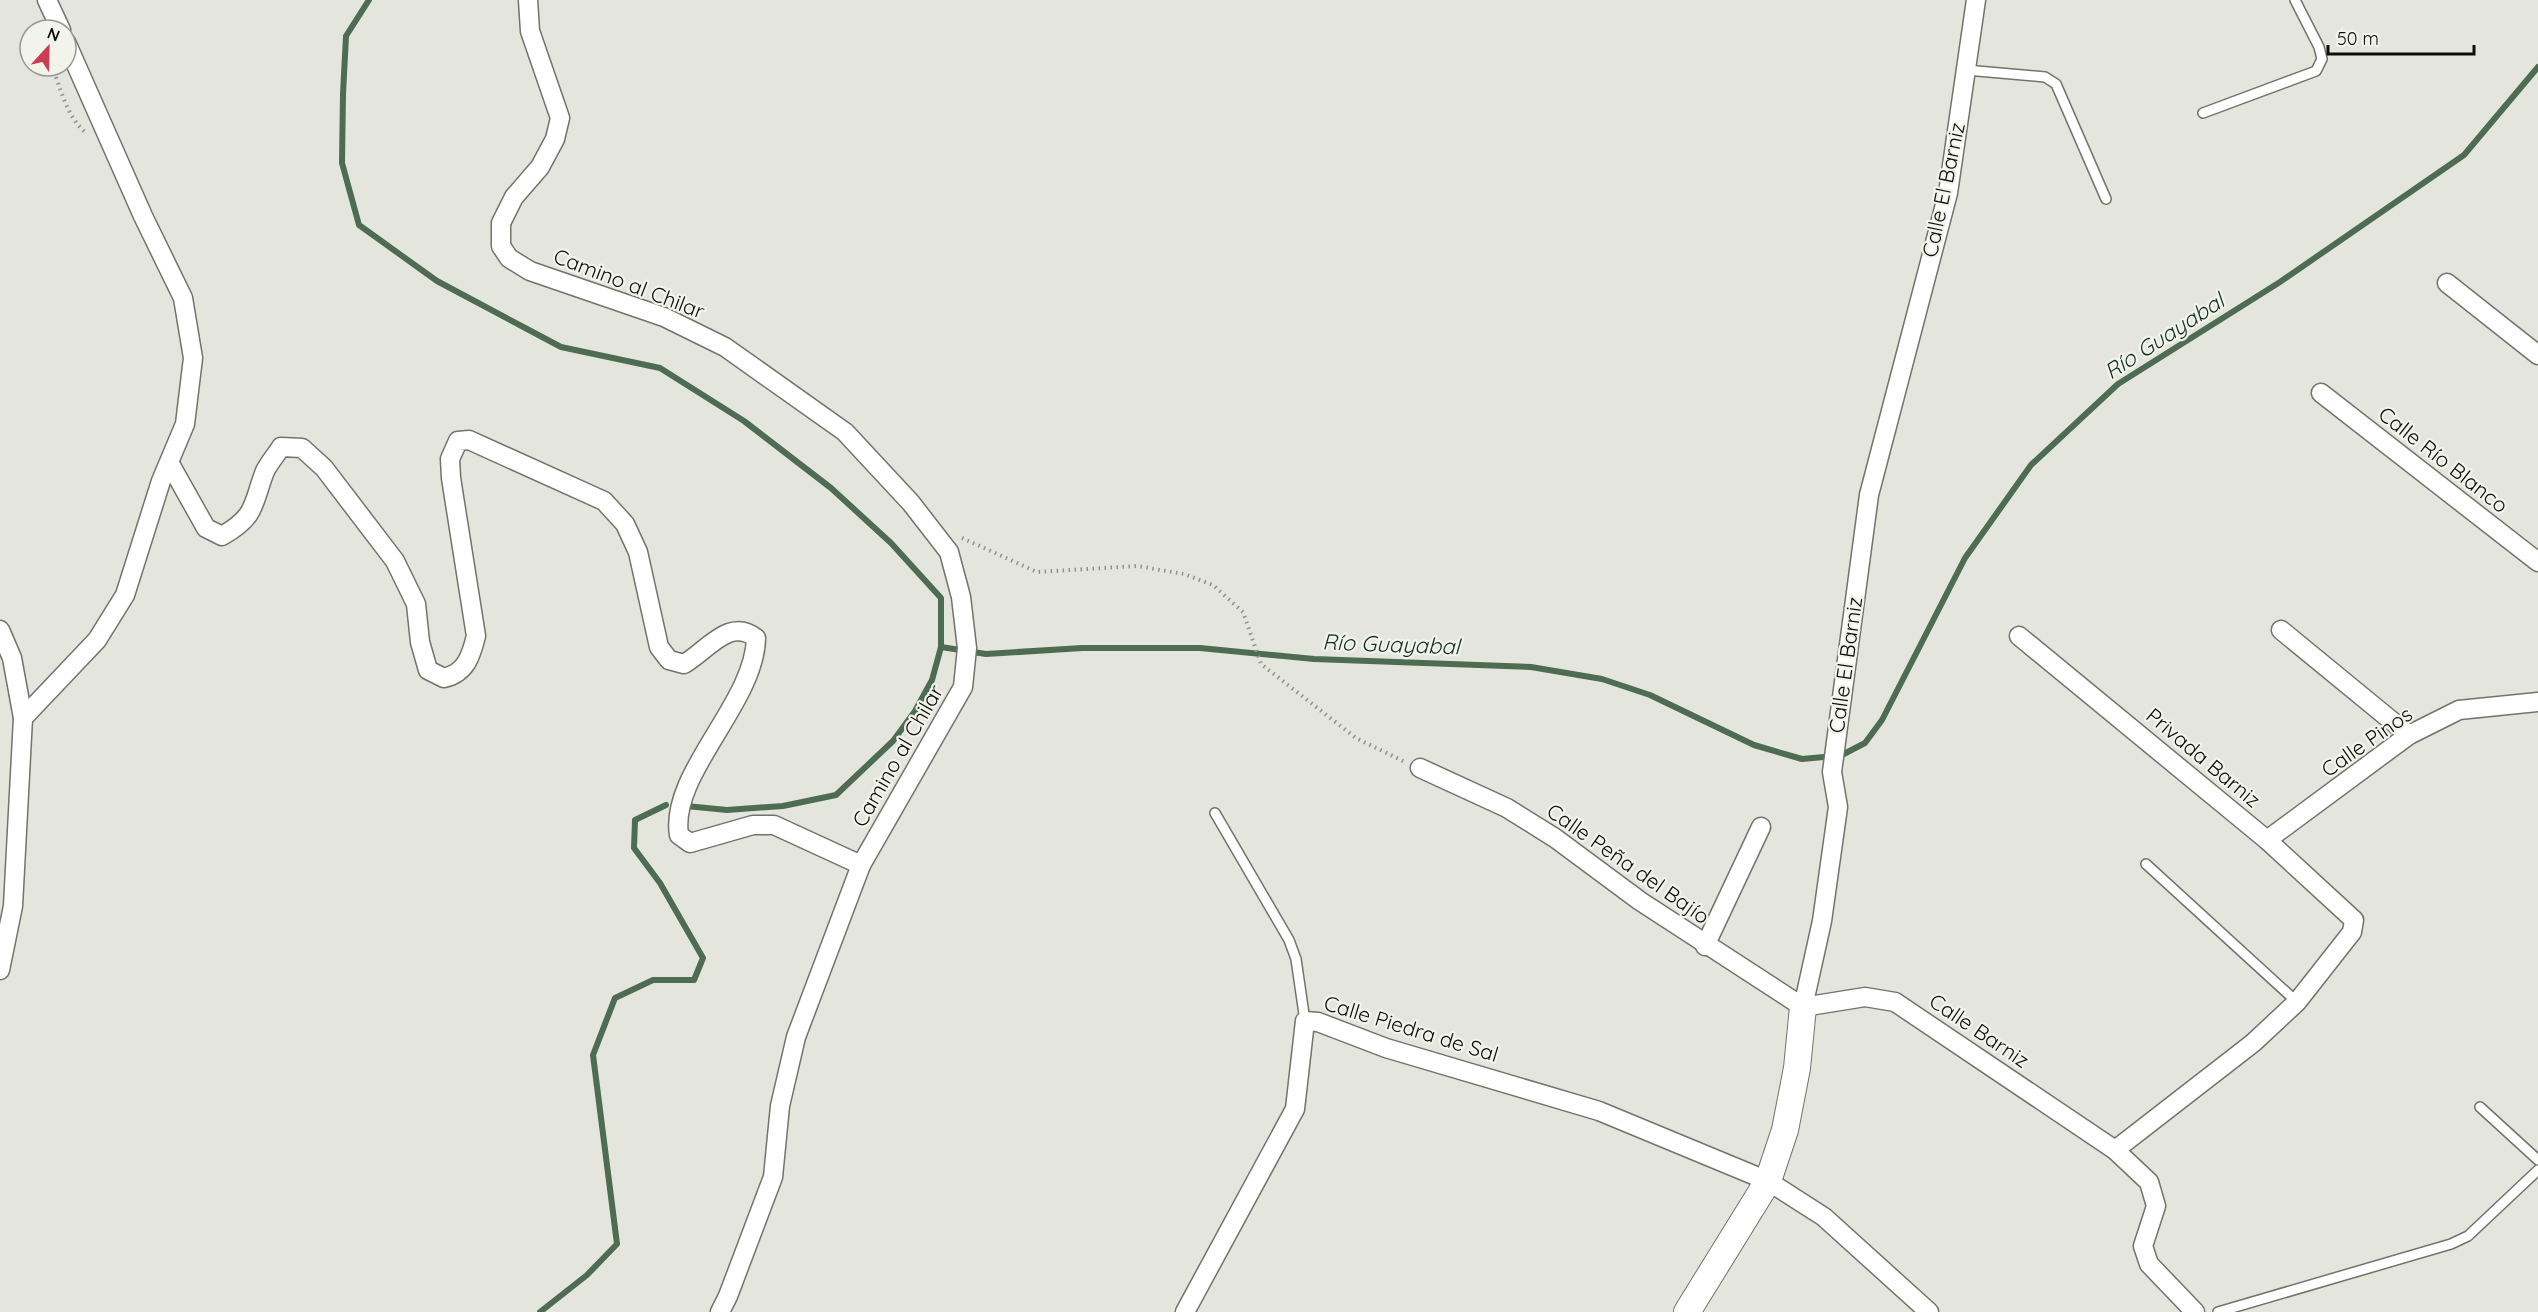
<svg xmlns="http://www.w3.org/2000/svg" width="2538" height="1312" viewBox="0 0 2538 1312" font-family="Quicksand,sans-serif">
  <rect width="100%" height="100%" fill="#e4e6dd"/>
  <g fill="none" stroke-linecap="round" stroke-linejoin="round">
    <g stroke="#4d6c52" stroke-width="6">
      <path d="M 369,0 L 346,36 L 343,94 L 342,163 L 359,225 L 437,281 L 561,347 L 660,368 L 744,421 L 831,488 L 891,543 L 941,598 L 941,647 L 932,680 L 915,711 L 893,741 L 836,795 L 783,806 L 727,810 L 686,806"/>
      <path d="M 941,647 L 986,654 L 1082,648 L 1200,648 L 1314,659 L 1531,667 L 1602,679 L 1650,695 L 1754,745 L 1802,759 L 1824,757"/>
      <path d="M 1838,757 L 1865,743 L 1882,720 L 1965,558 L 2031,465 L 2118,384 L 2280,282 L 2464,155 L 2538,67"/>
      <path d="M 540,1312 L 587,1275 L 617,1244 L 593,1055 L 615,998 L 653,980 L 694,980 L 703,958 L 660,883 L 634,848 L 635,820 L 666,805"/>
    </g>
    <defs>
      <g id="lane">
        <path d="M 1966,70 L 2045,77 L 2056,84 L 2106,199"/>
        <path d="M 2203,113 L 2316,71 L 2322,59 L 2319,47 L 2295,0"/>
        <path d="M 1215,813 L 1289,940 L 1296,959 L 1305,1021"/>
        <path d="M 2146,864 L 2297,1002"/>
        <path d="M 2480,1107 L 2538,1160"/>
        <path d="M 2218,1312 L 2451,1244 L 2468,1236 L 2538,1170"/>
      </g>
      <g id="street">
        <path d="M 47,0 L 61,30"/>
        <path d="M 528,0 L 530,31 L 560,118 L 555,139 L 540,167 L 514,197 L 501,223 L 501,246 L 509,258 L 530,271 L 664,317 L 725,347 L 845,432 L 911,503 L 949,552 L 961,597 L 967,648 L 963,687 L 861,865 L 796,1037 L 780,1106 L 773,1177 L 728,1296 L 720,1312"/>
        <path d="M 2447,283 L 2538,355"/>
        <path d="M 2321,393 L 2538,562"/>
        <path d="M 170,464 L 206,528 L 222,536 C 257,516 252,505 265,471 C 269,463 276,455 281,447 L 302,448 L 324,468 L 395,561 L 416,604 L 420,642 L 428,670 L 444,678 C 466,673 471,656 476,636 L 451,478 L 450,459 L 458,441 L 469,440 L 604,501 L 625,524 L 638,552 L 659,647 L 669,660 L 684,664 C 708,650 729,617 756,638 C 755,703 669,774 679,835 L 690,843 L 753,825 L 774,825 L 861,865"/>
        <path d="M 0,630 L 12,658 L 23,718 L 13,906 L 0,970"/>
        <path d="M 2281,630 L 2409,735"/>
        <path d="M 2019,636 L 2267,840 L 2354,920 L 2352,932 L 2297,1002 L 2253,1043 L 2115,1150"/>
        <path d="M 23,718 L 97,640 L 125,595 L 161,481 L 185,424 L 193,358 L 183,298 L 143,216 L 66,42"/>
        <path d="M 1420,768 L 1507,808 L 1555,838 L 1640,901 L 1803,1007"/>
        <path d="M 2267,840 L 2409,735 L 2459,710 L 2538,702"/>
        <path d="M 1705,946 L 1761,827"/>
        <path d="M 1803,1007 L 1822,921 L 1838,807 L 1832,772 L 1869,495 L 1948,193 L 1976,0"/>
        <path d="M 1803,1007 L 1865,997 L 1895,1002 L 2115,1150 L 2149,1182 L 2156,1206 L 2143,1246 L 2149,1264 L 2195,1312"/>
        <path d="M 1185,1312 L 1295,1109 L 1305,1021 L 1318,1022 L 1386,1048 L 1599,1111 L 1768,1181 L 1824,1217 L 1929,1312"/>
      </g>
      <path id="secondary" d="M 1687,1312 L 1768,1181 L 1785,1130 L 1797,1068 L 1803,1007"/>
    </defs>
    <use href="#lane" stroke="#72736b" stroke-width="12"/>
    <use href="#street" stroke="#72736b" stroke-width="21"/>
    <use href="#secondary" stroke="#72736b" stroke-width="28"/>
    <g stroke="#8f908a" stroke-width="4" stroke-dasharray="1.5 4.5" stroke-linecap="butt">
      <path d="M 52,66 C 60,87 67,117 85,132"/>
      <path d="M 962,538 L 1037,572 L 1137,566 L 1184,574 L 1213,585 L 1243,612 L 1261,664 L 1356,738 L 1405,762"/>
    </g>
    <use href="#lane" stroke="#fff" stroke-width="9"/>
    <use href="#street" stroke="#fff" stroke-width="18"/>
    <use href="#secondary" stroke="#fff" stroke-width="26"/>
  </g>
  <g text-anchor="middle" stroke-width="4.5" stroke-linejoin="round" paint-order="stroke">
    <g font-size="21" fill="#0c0c09" stroke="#f2f3ea">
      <text transform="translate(1944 190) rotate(-78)" y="7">Calle El Barniz</text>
      <text transform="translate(629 284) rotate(21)" y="7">Camino al Chilar</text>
      <text transform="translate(2443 460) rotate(38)" y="7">Calle Río Blanco</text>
      <text transform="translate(1846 665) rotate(-82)" y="7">Calle El Barniz</text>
      <text transform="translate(2367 742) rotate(-35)" y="7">Calle Pinos</text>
      <text transform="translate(898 756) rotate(-60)" y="7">Camino al Chilar</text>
      <text transform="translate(2203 758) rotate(40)" y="7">Privada Barniz</text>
      <text transform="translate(1628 864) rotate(35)" y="7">Calle Peña del Bajío</text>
      <text transform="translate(1411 1029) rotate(17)" y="7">Calle Piedra de Sal</text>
      <text transform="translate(1979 1031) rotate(34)" y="7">Calle Barniz</text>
    </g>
    <g font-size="22" font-style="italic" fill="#0f321a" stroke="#f2f3ea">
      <text transform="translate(2164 336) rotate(-33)" y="8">Río Guayabal</text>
      <text transform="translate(1391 644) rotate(2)" y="8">Río Guayabal</text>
    </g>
  </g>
  <g transform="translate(48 48) rotate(22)"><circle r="28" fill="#f2f3ea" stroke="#969790" stroke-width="1.5"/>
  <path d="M0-4.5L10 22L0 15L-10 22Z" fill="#cc3c52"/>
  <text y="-9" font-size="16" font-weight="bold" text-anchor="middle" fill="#0c0c09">N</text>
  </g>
  <path d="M2328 45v9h146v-9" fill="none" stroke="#0c0c09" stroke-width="3"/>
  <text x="2337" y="45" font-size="18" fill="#0c0c09" stroke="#f2f3ea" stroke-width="4.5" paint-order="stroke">50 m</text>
</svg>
